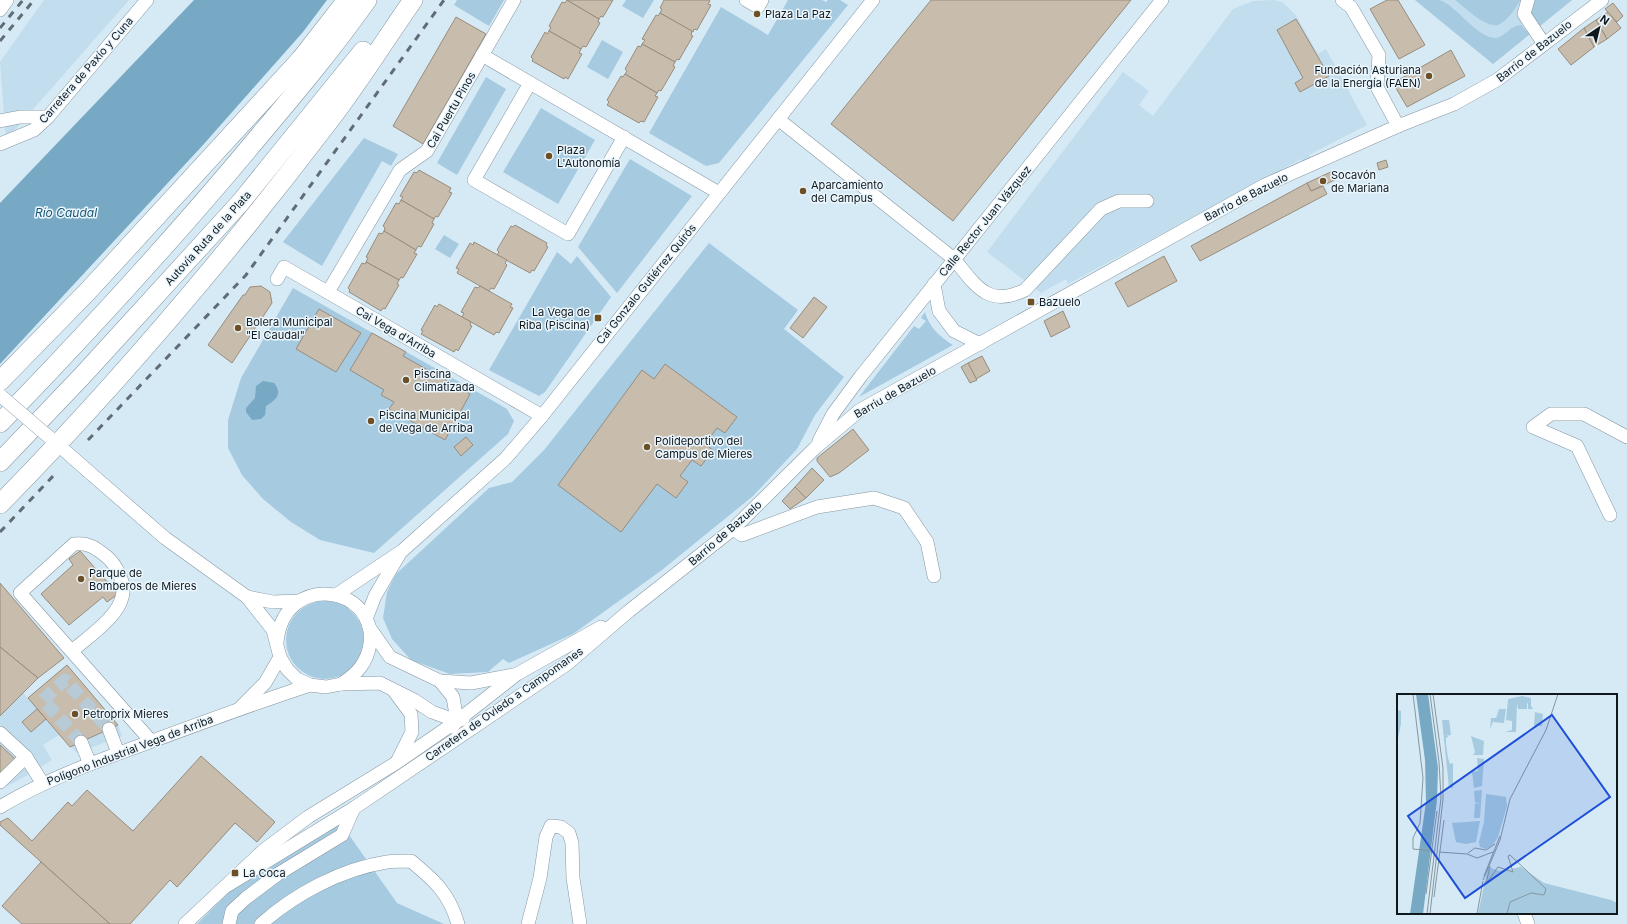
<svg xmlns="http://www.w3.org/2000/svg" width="1627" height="924" viewBox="0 0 1627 924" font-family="Inter,sans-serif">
  <rect width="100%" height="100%" fill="#d6eaf6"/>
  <g fill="#c2dded">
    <path d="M 44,0 L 129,0 L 6,140 L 0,62 Z"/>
    <path d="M 1274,0 L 1282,2 L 1295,14 L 1318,54 L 1326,49 L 1367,125 L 1309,155 L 1320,169 L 1312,172 L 1301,159 L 1068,284 L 1066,279 L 1041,293 L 987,252 L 1123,72 L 1149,91 L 1139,105 L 1153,116 L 1233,9 L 1253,1 Z"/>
    <path d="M 1415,0 L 1572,0 L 1540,26 L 1533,19 L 1523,27 L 1530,34 L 1493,64 Z"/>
    <path d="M 67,665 L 118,725 L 122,736 L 77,753 L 59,735 L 43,745 L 52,760 L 35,771 L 0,790 L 0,716 L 23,693 L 28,698 Z"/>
  </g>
  <g fill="#a6cae0">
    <path d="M 457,0 L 504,0 L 489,26 L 454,5 Z"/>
    <path d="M 626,0 L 654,0 L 643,18 L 622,6 Z"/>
    <path d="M 788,0 L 822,0 L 826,2 L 828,0 L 840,0 L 848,5 L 719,163 L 706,166 L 649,133 L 721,7 L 768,35 Z"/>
    <path d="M 1415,0 C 1423,0 1432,0 1439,0 C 1454,3 1477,38 1495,38 C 1506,37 1510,25 1521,25 L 1530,34 L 1493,64 Z"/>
    <path d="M 1455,0 L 1521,0 C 1515,8 1509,19 1500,24 C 1489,31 1464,7 1455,0 Z"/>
    <path d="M 1534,0 L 1572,0 L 1540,26 L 1531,17 L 1530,6 Z"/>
    <path d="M 602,40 L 623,52 L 608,79 L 587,67 Z"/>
    <path d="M 486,77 L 506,89 L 457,175 L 437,163 Z"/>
    <path d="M 541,108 L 595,140 L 558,204 L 503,172 Z"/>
    <path d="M 364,138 L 398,154 L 391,166 L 382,161 L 322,266 L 283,242 Z"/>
    <path d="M 630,159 L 692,196 L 617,293 L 578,247 Z"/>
    <path d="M 444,235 L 459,244 L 450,258 L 435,249 Z"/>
    <path d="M 709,243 L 798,310 L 784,329 L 844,377 L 815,415 L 797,449 L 753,496 L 662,570 L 573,634 L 509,663 L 503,659 L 488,672 L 450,674 L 411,660 L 392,639 L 383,618 L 387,592 L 396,574 L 489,488 L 512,482 L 544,450 Z"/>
    <path d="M 557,252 L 571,264 L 577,256 L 611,297 L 545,392 L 539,396 L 489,370 Z"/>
    <path d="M 293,288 L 495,402 L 507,409 L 514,421 L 508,434 L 374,553 L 320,540 L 291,522 L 263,499 L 242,475 L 228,448 L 228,420 L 241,378 Z"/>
    <path d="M 925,312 C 929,327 940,337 953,345 L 859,397 L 914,326 L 919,329 L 926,321 L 921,318 Z"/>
    <circle cx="325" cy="640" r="39"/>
    <path d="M 335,815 L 397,903 L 444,924 L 197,924 L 229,892 Z"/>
  </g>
  <g fill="#77a8c4">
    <path d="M 194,0 L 327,0 L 303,32 L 203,145 L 0,364 L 0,203 Z"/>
    <path d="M 263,381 L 274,383 C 283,394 276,400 266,406 L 265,415 L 261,419 L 252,420 L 246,412 L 246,408 L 255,398 L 256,386 Z"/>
  </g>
  <g fill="#c8bcac" stroke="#988c7d">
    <path d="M 567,0 L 599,19 L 598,22 L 600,23 L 586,47 L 583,46 L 581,49 L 549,31 L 551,27 L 549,26 L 562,2 L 565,3 Z"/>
    <path d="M 567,0 L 613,0 L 603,17 L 601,16 L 599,19 Z"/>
    <path d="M 664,0 L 709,0 L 710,1 L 708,4 L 711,5 L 697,30 L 694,29 L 693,32 L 660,13 L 662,9 L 660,8 Z"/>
    <path d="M 931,0 L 1131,0 L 953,221 L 831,124 Z"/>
    <path d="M 1387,0 L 1398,0 L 1425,45 L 1399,59 L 1370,9 Z"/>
    <path d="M 1613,3 L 1623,16 L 1617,22 L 1605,9 Z"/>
    <path d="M 1608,12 L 1621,28 L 1607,39 L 1596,20 Z"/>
    <path d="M 660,13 L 692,31 L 691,35 L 693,36 L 679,60 L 677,59 L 675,62 L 642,44 L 645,40 L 642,39 L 656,15 L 658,16 Z"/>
    <path d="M 456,17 L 486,34 L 423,144 L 393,126 Z"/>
    <path d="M 1296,19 L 1329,76 L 1300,92 L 1295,83 L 1303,78 L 1277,30 Z"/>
    <path d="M 1596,20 L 1607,39 L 1594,47 L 1584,28 Z"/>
    <path d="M 1584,28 L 1594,47 L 1571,65 L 1558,49 Z"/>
    <path d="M 549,31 L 581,49 L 579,53 L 582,54 L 568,79 L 565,77 L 564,79 L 532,61 L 533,59 L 531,57 L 540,41 L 545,32 L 547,34 Z"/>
    <path d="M 642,44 L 675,62 L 673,66 L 675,67 L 661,91 L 659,90 L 657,93 L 625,74 L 627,71 L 625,69 L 638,46 L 641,47 Z"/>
    <path d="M 1451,50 L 1465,76 L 1407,107 L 1393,83 Z"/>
    <path d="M 625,74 L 657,93 L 655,96 L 658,97 L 644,122 L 641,121 L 639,123 L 607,105 L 609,102 L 607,100 L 621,76 L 623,77 Z"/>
    <path d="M 1386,160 L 1388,167 L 1379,170 L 1377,163 Z"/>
    <path d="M 419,170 L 451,188 L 449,192 L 452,193 L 438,217 L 436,216 L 434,219 L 401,200 L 403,197 L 400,196 L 414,172 L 417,173 Z"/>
    <path d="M 1335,170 L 1339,178 L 1311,191 L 1307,183 Z"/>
    <path d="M 1307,183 L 1311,191 L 1323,186 L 1327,194 L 1200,261 L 1191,246 Z"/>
    <path d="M 401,200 L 434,219 L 432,223 L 434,224 L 421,247 L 418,246 L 416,250 L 384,231 L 385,228 L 383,226 L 396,203 L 399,204 Z"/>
    <path d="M 515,225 L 547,243 L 546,246 L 548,247 L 534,271 L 532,270 L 530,273 L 497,255 L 499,252 L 497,250 L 511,226 L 513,227 Z"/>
    <path d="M 384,231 L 416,250 L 414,253 L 417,254 L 403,278 L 401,277 L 399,280 L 366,262 L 368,258 L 366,257 L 379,233 L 382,234 Z"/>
    <path d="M 474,242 L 507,260 L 505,263 L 507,265 L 498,282 L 494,289 L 491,288 L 489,291 L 457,273 L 459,269 L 456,268 L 470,243 L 473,245 Z"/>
    <path d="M 1164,256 L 1177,281 L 1128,307 L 1115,283 Z"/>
    <path d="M 366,262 L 399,280 L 397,284 L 399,285 L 385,309 L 383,308 L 381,311 L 349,292 L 350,290 L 348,288 L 362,263 L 365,264 Z"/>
    <path d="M 261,286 L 270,292 L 272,303 L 232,363 L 208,345 L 243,295 L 245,295 L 250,287 Z"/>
    <path d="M 480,286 L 512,304 L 510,307 L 513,308 L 499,333 L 496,332 L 494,335 L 462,317 L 464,313 L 461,312 L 475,287 L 478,288 Z"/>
    <path d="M 814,297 L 827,307 L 803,338 L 790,328 Z"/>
    <path d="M 439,304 L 471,322 L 470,325 L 472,326 L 458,351 L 456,349 L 454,352 L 421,334 L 423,331 L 421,330 L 435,305 L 437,307 Z"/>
    <path d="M 319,309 L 361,333 L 336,372 L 296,349 Z"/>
    <path d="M 1063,311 L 1070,327 L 1051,337 L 1044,321 Z"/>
    <path d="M 372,333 L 406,352 L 403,356 L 470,394 L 445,440 L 389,409 L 394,402 L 381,395 L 384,390 L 350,370 Z"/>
    <path d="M 982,356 L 990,371 L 976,379 L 968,363 Z"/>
    <path d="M 968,363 L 977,380 L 970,383 L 961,367 Z"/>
    <path d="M 665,364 L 737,417 L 725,433 L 717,428 L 705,444 L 713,450 L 701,466 L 692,460 L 680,476 L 688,482 L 676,498 L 657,484 L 621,532 L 558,485 L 642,370 L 654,379 Z"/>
    <path d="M 853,429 L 869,450 L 839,473 L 830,477 L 817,461 L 817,458 Z"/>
    <path d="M 466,437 L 473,445 L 461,456 L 454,447 Z"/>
    <path d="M 812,468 L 824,480 L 806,498 L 795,487 Z"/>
    <path d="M 795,487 L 806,498 L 790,509 L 782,501 Z"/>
    <path d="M 80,551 L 118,594 L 107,602 L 103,597 L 69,625 L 41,594 L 73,565 L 69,559 Z"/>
    <path d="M 0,583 L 64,658 L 38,678 L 0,647 Z"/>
    <path d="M 0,647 L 38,678 L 0,716 Z"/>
    <path d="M 67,665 L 118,725 L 70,747 L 28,698 Z"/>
    <path d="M 37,709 L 46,719 L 31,732 L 22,722 Z"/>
    <path d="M 0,745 L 15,759 L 0,776 Z"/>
    <path d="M 201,756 L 275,822 L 257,842 L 235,823 L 177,887 L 170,880 L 130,924 L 110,924 L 0,825 L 0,822 L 8,818 L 32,841 L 68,802 L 72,806 L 87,790 L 133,831 Z"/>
    <path d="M 41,862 L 110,924 L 22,924 L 2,906 Z"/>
  </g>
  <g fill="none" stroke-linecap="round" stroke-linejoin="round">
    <path stroke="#b8cad5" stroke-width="13" stroke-dasharray="13 6" stroke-linecap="butt" d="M 81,742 L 43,700 L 65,680 L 109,729"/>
    <defs>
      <g id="minor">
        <path d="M 746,0 L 758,7 L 762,0"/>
        <path d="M 1342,0 L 1351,7 L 1379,55 L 1377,87 L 1398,126"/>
        <path d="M 1528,0 L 1524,14 L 1544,44"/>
        <path d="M 0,10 L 7,0"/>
        <path d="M 482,55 L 719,193"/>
        <path d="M 530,83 L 474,180 L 568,234 L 624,137"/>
        <path d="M 778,119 L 954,259 C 976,286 988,308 1025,290 L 1101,209 L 1119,201 L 1147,201"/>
        <path d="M 0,121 L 20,117 L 48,117"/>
        <path d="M 0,144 L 34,130 L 48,117 L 147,0"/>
        <path d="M 277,279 L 284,267 L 542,416"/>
        <path d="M 934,284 L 939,311 L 954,331 L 980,344"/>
        <path d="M 328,292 L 400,170 L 427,151 L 514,0"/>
        <path d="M 819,441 L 833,414 L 861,376 L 1162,0"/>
        <path d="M 89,472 L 165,538 L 247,597 L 273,630 L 280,657 L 287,669 L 297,679 L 310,685 L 326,687 L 341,684 L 380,683 L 414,700 L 432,712 L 457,721 L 463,719"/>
        <path d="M 1610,515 L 1577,446 L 1533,427 L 1551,414 L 1584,414 L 1627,437"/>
        <path d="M 733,529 L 742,535 L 817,507 L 874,498 L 904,508 L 927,542 L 934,576"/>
        <path d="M 336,595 L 402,551 L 506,458 L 542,416 L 873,0"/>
        <path d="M 247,597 L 273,602 L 299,601"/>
        <path d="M 366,619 L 375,596 L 399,555"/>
        <path d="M 369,627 L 390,657 L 440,681 L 471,683 L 513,675"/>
        <path d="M 277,642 C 284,571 377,585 370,644 C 367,663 357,674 341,684"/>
        <path d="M 72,651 C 92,633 137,607 119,574 C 116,567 113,562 107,557 C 96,548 88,542 74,544 L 20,593 L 151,741"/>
        <path d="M 440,681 L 453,697 L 457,721 L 452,727"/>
        <path d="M 394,691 L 411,714 L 412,732 L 398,760"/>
        <path d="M 241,707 L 265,683 L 280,657"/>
        <path d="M 109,729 L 118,753"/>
        <path d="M 0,733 L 26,757 L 43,784"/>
        <path d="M 81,742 L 90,764"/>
        <path d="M 0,782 L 26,757"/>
        <path d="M 0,807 C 46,779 97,761 147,743 C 201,723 255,703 310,685"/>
        <path d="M 228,885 L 354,808 L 567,664 L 629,611 L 733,529 L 815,448 L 860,410 L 1265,185 L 1398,126 L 1454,104 L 1497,80 L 1602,0"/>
        <path d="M 1524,913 L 1528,924"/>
        <path d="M 185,924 L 264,850 L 308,817 L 396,763 L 457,721 L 517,674 L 601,627"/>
        <path d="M 229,924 L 232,911 L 246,898 L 278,874 L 342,835 L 354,808"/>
        <path d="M 261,924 C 295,894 341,869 387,862 C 395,861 403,861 411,861 C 435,881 449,893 458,924"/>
        <path d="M 528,924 L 540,878 L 546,837 L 551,826 L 561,827 L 569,833 L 572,843 L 573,878 L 580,924"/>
      </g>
      <g id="highway">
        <path d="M 0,381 L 88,291 L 301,59 L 347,0"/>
        <path d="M 0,423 C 90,330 177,235 260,135 C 297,91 334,47 367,0"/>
        <path d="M 0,462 L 83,375 L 240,203 L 363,51"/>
        <path d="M 0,504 C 118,384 227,255 329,121 C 359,82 385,40 413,0"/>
      </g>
    </defs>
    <use href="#minor" stroke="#8496a1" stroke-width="14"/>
    <use href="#highway" stroke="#8496a1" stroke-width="20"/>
    <use href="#minor" stroke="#fff" stroke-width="13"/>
    <use href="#highway" stroke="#fff" stroke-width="19"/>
    <g stroke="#616d75" stroke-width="3" stroke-dasharray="7 7" stroke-linecap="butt">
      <path d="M 0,28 L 23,0"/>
      <path d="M 0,41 L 34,0"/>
      <path d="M 88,440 L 246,275 L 444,0"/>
      <path d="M 0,532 L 56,473"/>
    </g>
    <defs>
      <g id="minor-bridge">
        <path d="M 1,396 L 49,437"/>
        <path d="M 64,450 L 89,472"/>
      </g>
    </defs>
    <use href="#minor-bridge" stroke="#8496a1" stroke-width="14" stroke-linecap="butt"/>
    <use href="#minor-bridge" stroke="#fff" stroke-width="13"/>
  </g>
  <g fill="#6e4f24" stroke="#eaf6fd" stroke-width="1.5">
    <circle cx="757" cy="14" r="4"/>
    <circle cx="1429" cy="76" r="4"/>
    <circle cx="549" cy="156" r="4"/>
    <circle cx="1323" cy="181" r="4"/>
    <circle cx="803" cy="191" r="4"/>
    <rect x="1027" y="298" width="8" height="8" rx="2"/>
    <rect x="594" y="314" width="8" height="8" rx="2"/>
    <circle cx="238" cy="328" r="4"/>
    <circle cx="406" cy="380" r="4"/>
    <circle cx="371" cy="421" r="4"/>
    <circle cx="647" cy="447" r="4"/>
    <circle cx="81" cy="579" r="4"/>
    <circle cx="75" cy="714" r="4"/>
    <rect x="231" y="869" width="8" height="8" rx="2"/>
  </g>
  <g text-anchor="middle" stroke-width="3" stroke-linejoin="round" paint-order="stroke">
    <g font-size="11" fill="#11181c" stroke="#eaf6fd" text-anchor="start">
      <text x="765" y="18">Plaza La Paz</text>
      <text x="1421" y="74" text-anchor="end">Fundación Asturiana<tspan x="1421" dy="13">de la Energía (FAEN)</tspan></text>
      <text x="557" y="154">Plaza<tspan x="557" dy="13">L'Autonomía</tspan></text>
      <text x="1331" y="179">Socavón<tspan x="1331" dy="13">de Mariana</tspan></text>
      <text x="811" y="189">Aparcamiento<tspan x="811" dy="13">del Campus</tspan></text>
      <text x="1039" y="306">Bazuelo</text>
      <text x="590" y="316" text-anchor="end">La Vega de<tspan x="590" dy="13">Riba (Piscina)</tspan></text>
      <text x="246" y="326">Bolera Municipal<tspan x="246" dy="13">"El Caudal"</tspan></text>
      <text x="414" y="378">Piscina<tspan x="414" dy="13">Climatizada</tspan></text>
      <text x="379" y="419">Piscina Municipal<tspan x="379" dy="13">de Vega de Arriba</tspan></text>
      <text x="655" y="445">Polideportivo del<tspan x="655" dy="13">Campus de Mieres</tspan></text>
      <text x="89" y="577">Parque de<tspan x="89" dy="13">Bomberos de Mieres</tspan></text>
      <text x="83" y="718">Petroprix Mieres</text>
      <text x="243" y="877">La Coca</text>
    </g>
    <g font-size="11" fill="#11181c" stroke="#eaf6fd">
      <text transform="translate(1534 51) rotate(-38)" y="4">Barrio de Bazuelo</text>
      <text transform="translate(86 70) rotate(-49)" y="4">Carretera de Paxío y Cuna</text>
      <text transform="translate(451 110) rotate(-60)" y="4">Cai Puertu Pinos</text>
      <text transform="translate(1246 197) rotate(-27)" y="4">Barrio de Bazuelo</text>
      <text transform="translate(985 221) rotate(-51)" y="4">Calle Rector Juan Vázquez</text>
      <text transform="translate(208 238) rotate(-48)" y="4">Autovía Ruta de la Plata</text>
      <text transform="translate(646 284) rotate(-51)" y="4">Cai Gonzalo Gutiérrez Quirós</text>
      <text transform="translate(396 332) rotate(30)" y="4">Cai Vega d'Arriba</text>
      <text transform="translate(895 392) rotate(-30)" y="4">Barriu de Bazuelo</text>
      <text transform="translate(725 533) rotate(-41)" y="4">Barrio de Bazuelo</text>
      <text transform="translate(504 704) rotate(-35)" y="4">Carretera de Oviedo a Campomanes</text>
      <text transform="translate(130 750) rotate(-21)" y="4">Polígono Industrial Vega de Arriba</text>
    </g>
    <g font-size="12" font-style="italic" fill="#195573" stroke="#eaf6fd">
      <text x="66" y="217">Río Caudal</text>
    </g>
  </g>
  <g transform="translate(1397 694)">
    <rect width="220" height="220" fill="#d6eaf6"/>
    <path d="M 125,2 L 134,4 L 134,12 L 136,15 L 131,15 L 131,9 L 130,9 L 130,15 L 121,15 L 120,9 L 119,38 L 108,38 L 115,36 L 115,27 L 109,26 L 111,5 ZM 102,15 L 109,15 L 107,29 L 96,28 L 93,35 L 94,24 L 99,24 ZM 0,16 L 4,17 L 4,30 L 0,49 ZM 138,18 L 146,20 L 145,32 L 137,32 ZM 45,26 L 52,26 L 54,41 L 48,42 L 52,42 L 49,44 L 49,50 L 51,64 L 53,70 L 56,69 L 56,94 L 52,94 ZM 74,42 L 87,47 L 86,61 L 76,61 L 78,58 ZM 80,64 L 87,65 L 85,92 L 77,94 L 75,78 L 81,77 ZM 85,96 L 84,110 L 78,108 L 77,97 ZM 89,100 L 109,103 L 110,112 L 101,143 L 96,151 L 89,155 L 83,153 L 82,148 L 87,128 ZM 78,109 L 84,110 L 83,124 L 77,124 ZM 83,127 L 79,148 L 69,150 L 59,148 L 55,129 ZM 91,173 L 102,177 L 124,173 L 147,189 L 214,206 L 220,209 L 220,220 L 81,220 Z" fill="#a6cae0"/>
    <path d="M 19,0 L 31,0 L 41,74 L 40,106 L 26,220 L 13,220 L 29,108 L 28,66 Z" fill="#77a8c4"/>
    <path fill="none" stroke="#87969f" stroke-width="1" d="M 16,0 L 26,84 L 23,129 L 16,144 L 16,155 L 34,157M 42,158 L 70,160 L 80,164 L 96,158M 71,159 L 78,154 L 89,156 L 98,150M 93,172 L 89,190 L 101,173 L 116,178 L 111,162 L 113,161 L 149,195 L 147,201 L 134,199 L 113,208 L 110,220M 87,182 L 103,142M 86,186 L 103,146 L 113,105 L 149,36 L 161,0M 29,200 L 40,117M 37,203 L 47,126M 30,220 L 44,104 L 42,68 L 33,0M 33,220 L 46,105 L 46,74 L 36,0M 80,220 L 86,187"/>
    <path fill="#1d4ed8" fill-opacity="0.15" stroke="#1d4ed8" stroke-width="2" d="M 155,21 L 213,103 L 68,204 L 11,122 Z"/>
    <rect width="220" height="220" fill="none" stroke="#11181c" stroke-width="2"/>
  </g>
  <g transform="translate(1599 28) rotate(35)" stroke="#eaf6fd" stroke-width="3" paint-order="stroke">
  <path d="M0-3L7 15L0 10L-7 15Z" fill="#11181c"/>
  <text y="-6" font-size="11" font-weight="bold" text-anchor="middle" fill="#11181c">N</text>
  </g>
</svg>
